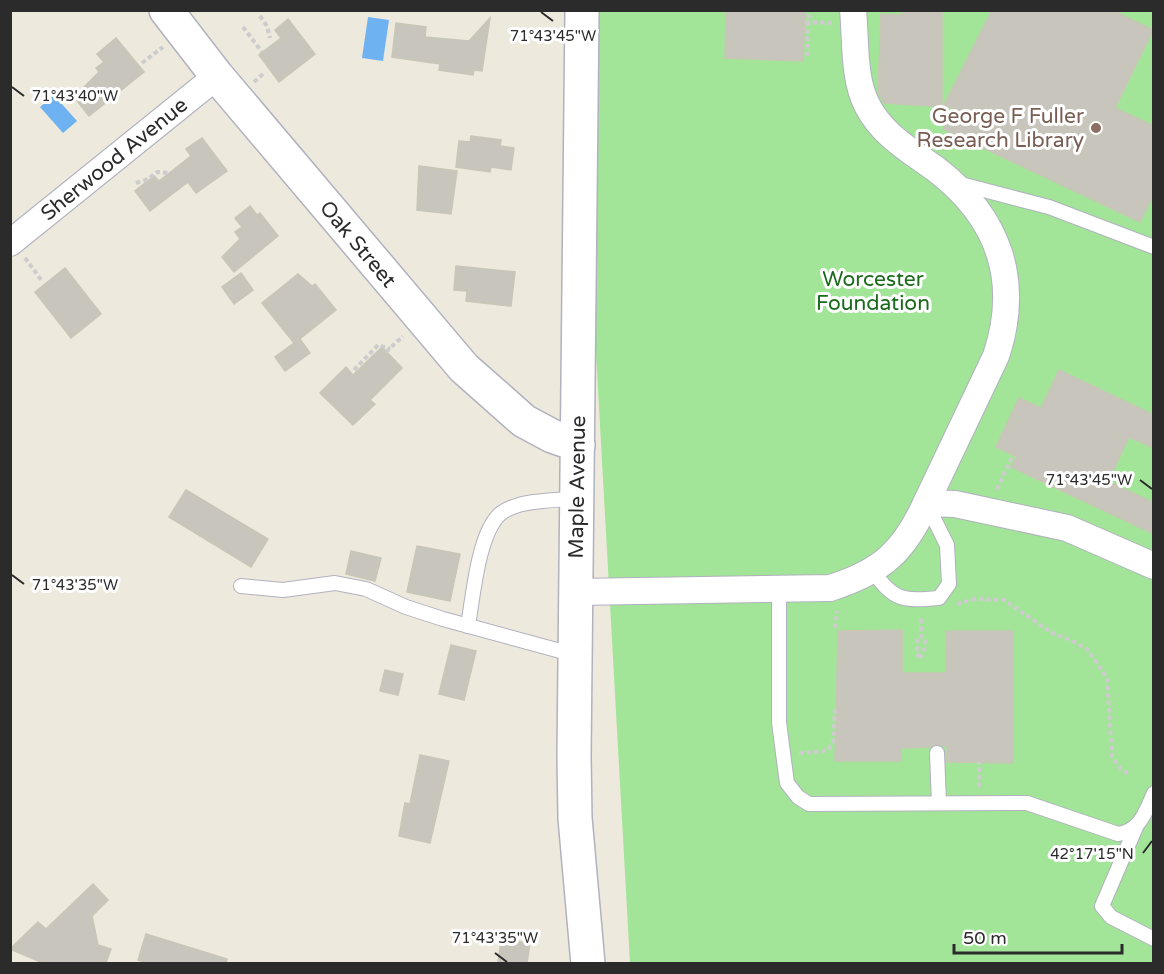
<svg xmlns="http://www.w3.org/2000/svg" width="1164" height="974" viewBox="0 0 1164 974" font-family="'Varela Round',sans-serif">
  <rect width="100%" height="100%" fill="#ede9dd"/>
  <path fill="#a2e598" d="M 579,11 L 1153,11 L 1153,963 L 630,963 L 591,264 Z"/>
  <g fill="#6eb2f1">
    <path d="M 368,17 L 389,20 L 383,61 L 362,58 Z"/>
    <path d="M 58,92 L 64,99 L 61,103 L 77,121 L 63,133 L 40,107 Z"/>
  </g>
  <g fill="#c8c6bc" stroke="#c8c6b6" stroke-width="1.5">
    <path d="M 726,10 L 805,10 L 803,61 L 725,58 Z"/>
    <path d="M 903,10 L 942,10 L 942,107 L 884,103 L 878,92 L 881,14 L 902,15 Z"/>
    <path d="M 992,10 L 1112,10 L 1153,30 L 1115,108 L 1154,126 L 1154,193 L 1140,222 L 943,129 L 954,108 L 943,107 Z"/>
    <path d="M 490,18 L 482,71 L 474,70 L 473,75 L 439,70 L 440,64 L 392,57 L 396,23 L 426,27 L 425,37 L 469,41 Z"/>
    <path d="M 288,19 L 315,54 L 279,82 L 259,55 L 281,38 L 275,30 Z"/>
    <path d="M 116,38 L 144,72 L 89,116 L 74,97 L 99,72 L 96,68 L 104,62 L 97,54 Z"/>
    <path d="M 471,136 L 501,140 L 500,146 L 514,148 L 511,170 L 491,167 L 490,172 L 456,167 L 459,141 L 470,142 Z"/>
    <path d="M 202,138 L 227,171 L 196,193 L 188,182 L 150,211 L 135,191 L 154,176 L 159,181 L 191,156 L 186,149 Z"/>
    <path d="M 419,166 L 457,171 L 451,214 L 417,210 Z"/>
    <path d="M 250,206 L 257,215 L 260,213 L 278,236 L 234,272 L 222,257 L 240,239 L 235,232 L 242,227 L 235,218 Z"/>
    <path d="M 456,266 L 515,272 L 511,306 L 466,301 L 467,291 L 454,290 Z"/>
    <path d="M 65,268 L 101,314 L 71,338 L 35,292 Z"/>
    <path d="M 241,273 L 253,290 L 234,304 L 222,287 Z"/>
    <path d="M 298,274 L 312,286 L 315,284 L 336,310 L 296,342 L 300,339 L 310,353 L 285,371 L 275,357 L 294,343 L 262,303 Z"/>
    <path d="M 382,347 L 402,368 L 370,400 L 375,404 L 353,425 L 320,393 L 346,367 L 353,375 Z"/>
    <path d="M 1059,370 L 1154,415 L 1154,448 L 1129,437 L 1108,481 L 1154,503 L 1154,534 L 1011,467 L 1017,457 L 996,447 L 1019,398 L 1041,408 Z"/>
    <path d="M 186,490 L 268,539 L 251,567 L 169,517 Z"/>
    <path d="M 417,546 L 460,554 L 450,601 L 407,592 Z"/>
    <path d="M 351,551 L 381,558 L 375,581 L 346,574 Z"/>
    <path d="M 902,630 L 902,673 L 946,673 L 947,631 L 1013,631 L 1013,763 L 947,762 L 947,747 L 937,744 L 930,747 L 901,748 L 901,761 L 835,761 L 838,631 Z"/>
    <path d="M 451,645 L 476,651 L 464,700 L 439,694 Z"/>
    <path d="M 385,670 L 403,674 L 398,695 L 380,691 Z"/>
    <path d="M 420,755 L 449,761 L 430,843 L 399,836 L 405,803 L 410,804 Z"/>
    <path d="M 93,884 L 108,900 L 92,916 L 98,945 L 111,949 L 106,963 L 43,963 L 10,949 L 38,922 L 46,929 Z"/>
    <path d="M 146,934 L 227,959 L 226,963 L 148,963 L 138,960 Z"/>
    <path d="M 501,940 L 530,943 L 527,963 L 498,963 Z"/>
  </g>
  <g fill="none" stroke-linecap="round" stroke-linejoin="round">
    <defs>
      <g id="lane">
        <path d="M 957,183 L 1049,207 L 1154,247"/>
        <path d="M 873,571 C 893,601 904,601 939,598 L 949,584 L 947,545 L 926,503"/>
        <path d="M 241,586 L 283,590 L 335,583 L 366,589 L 406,607 L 443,619 L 575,655"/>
        <path d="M 779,589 L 779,722 L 783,753 L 787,783 L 798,797 L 809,804 L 1027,803 L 1118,834 C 1140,831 1145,813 1154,793"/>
        <path d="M 468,626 C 473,597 478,534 500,514 C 518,499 555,501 577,498"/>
        <path d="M 937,753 L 939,803"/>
        <path d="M 1136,827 L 1102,906 L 1111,917 L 1154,939"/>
      </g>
      <g id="street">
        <path d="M 853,10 C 856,40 853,78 867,105 C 882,135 911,151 937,170 C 999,218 1021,281 996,356 L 926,503"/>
        <path d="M 10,243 L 217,76"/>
        <path d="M 576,592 L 830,588 C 881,572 904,552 926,503 L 955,504 L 1067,528 L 1154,566"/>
      </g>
      <g id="secondary">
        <path d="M 166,10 L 217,76 L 464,368 L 524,421 L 552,436 L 578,445"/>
        <path d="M 582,10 L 574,756 L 575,818 L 588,964"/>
      </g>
    </defs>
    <use href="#lane" stroke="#b1b1bf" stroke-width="16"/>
    <use href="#street" stroke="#b1b1bf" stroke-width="28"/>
    <use href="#secondary" stroke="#b1b1bf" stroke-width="36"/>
    <g stroke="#ccc" stroke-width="4" stroke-dasharray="4.5 3" stroke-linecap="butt">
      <path d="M 260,16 L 267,26 L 270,38"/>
      <path d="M 805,22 L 832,23"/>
      <path d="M 243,27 L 262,52"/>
      <path d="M 807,56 L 809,10"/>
      <path d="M 142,63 L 163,47"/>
      <path d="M 254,82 L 263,74"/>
      <path d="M 136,183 L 148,179 L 157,172 L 170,173"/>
      <path d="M 25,258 L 42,281"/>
      <path d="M 386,352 L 403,336"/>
      <path d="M 354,370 L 378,345 L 390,349"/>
      <path d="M 997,489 L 1012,457"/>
      <path d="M 957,604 L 974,599 L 1004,600 L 1052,633 L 1071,640 L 1088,650 L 1107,678 L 1112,757 L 1121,769 L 1129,774"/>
      <path d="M 835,628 L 837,611"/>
      <path d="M 920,657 L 917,654 L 917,641 L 921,637"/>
      <path d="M 920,658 L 924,652 L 925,641 L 921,637 L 921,616"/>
      <path d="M 799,753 L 827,751 L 833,742 L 835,708"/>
      <path d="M 979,787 L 979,762"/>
    </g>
    <use href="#lane" stroke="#fff" stroke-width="14"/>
    <use href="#street" stroke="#fff" stroke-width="26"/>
    <use href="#secondary" stroke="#fff" stroke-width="33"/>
  </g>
  <path fill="none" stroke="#2b2b2b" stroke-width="2" d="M 541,12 L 553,21M 12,87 L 24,96M 1140,480 L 1152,489M 12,575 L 24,584M 1143,853 L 1152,841M 495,953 L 507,962"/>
  <circle fill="#8d6e63" stroke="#fff" stroke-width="2" cx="1096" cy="128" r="6"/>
  <g text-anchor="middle" stroke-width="6" stroke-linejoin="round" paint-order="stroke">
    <g font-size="21" fill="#785e54" stroke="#fff" text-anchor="end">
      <text x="1084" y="123">George F Fuller<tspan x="1084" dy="24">Research Library</tspan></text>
    </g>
    <g font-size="21" fill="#2b2b2b" stroke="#fff">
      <text transform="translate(114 159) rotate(-39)" y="7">Sherwood Avenue</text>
      <text transform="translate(358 244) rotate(50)" y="7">Oak Street</text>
      <text transform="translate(577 487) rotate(-89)" y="7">Maple Avenue</text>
    </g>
    <g font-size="21" fill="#196a19" stroke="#fff">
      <text x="873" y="286">Worcester<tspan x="873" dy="24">Foundation</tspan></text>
    </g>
  </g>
  <g font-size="15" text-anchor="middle" fill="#2b2b2b" stroke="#fff" stroke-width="6" stroke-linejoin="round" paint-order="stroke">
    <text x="553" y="41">71°43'45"W</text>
    <text x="75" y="101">71°43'40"W</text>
    <text x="1089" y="485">71°43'45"W</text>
    <text x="75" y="590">71°43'35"W</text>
    <text x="1092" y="859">42°17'15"N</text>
    <text x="495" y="943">71°43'35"W</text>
  </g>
  <rect width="1164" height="974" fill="none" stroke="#2b2b2b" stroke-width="24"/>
  <path d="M954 944v9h168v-9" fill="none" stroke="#2b2b2b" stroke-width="3"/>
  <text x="963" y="944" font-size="18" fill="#2b2b2b" stroke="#ffffff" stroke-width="4.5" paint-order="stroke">50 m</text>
</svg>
